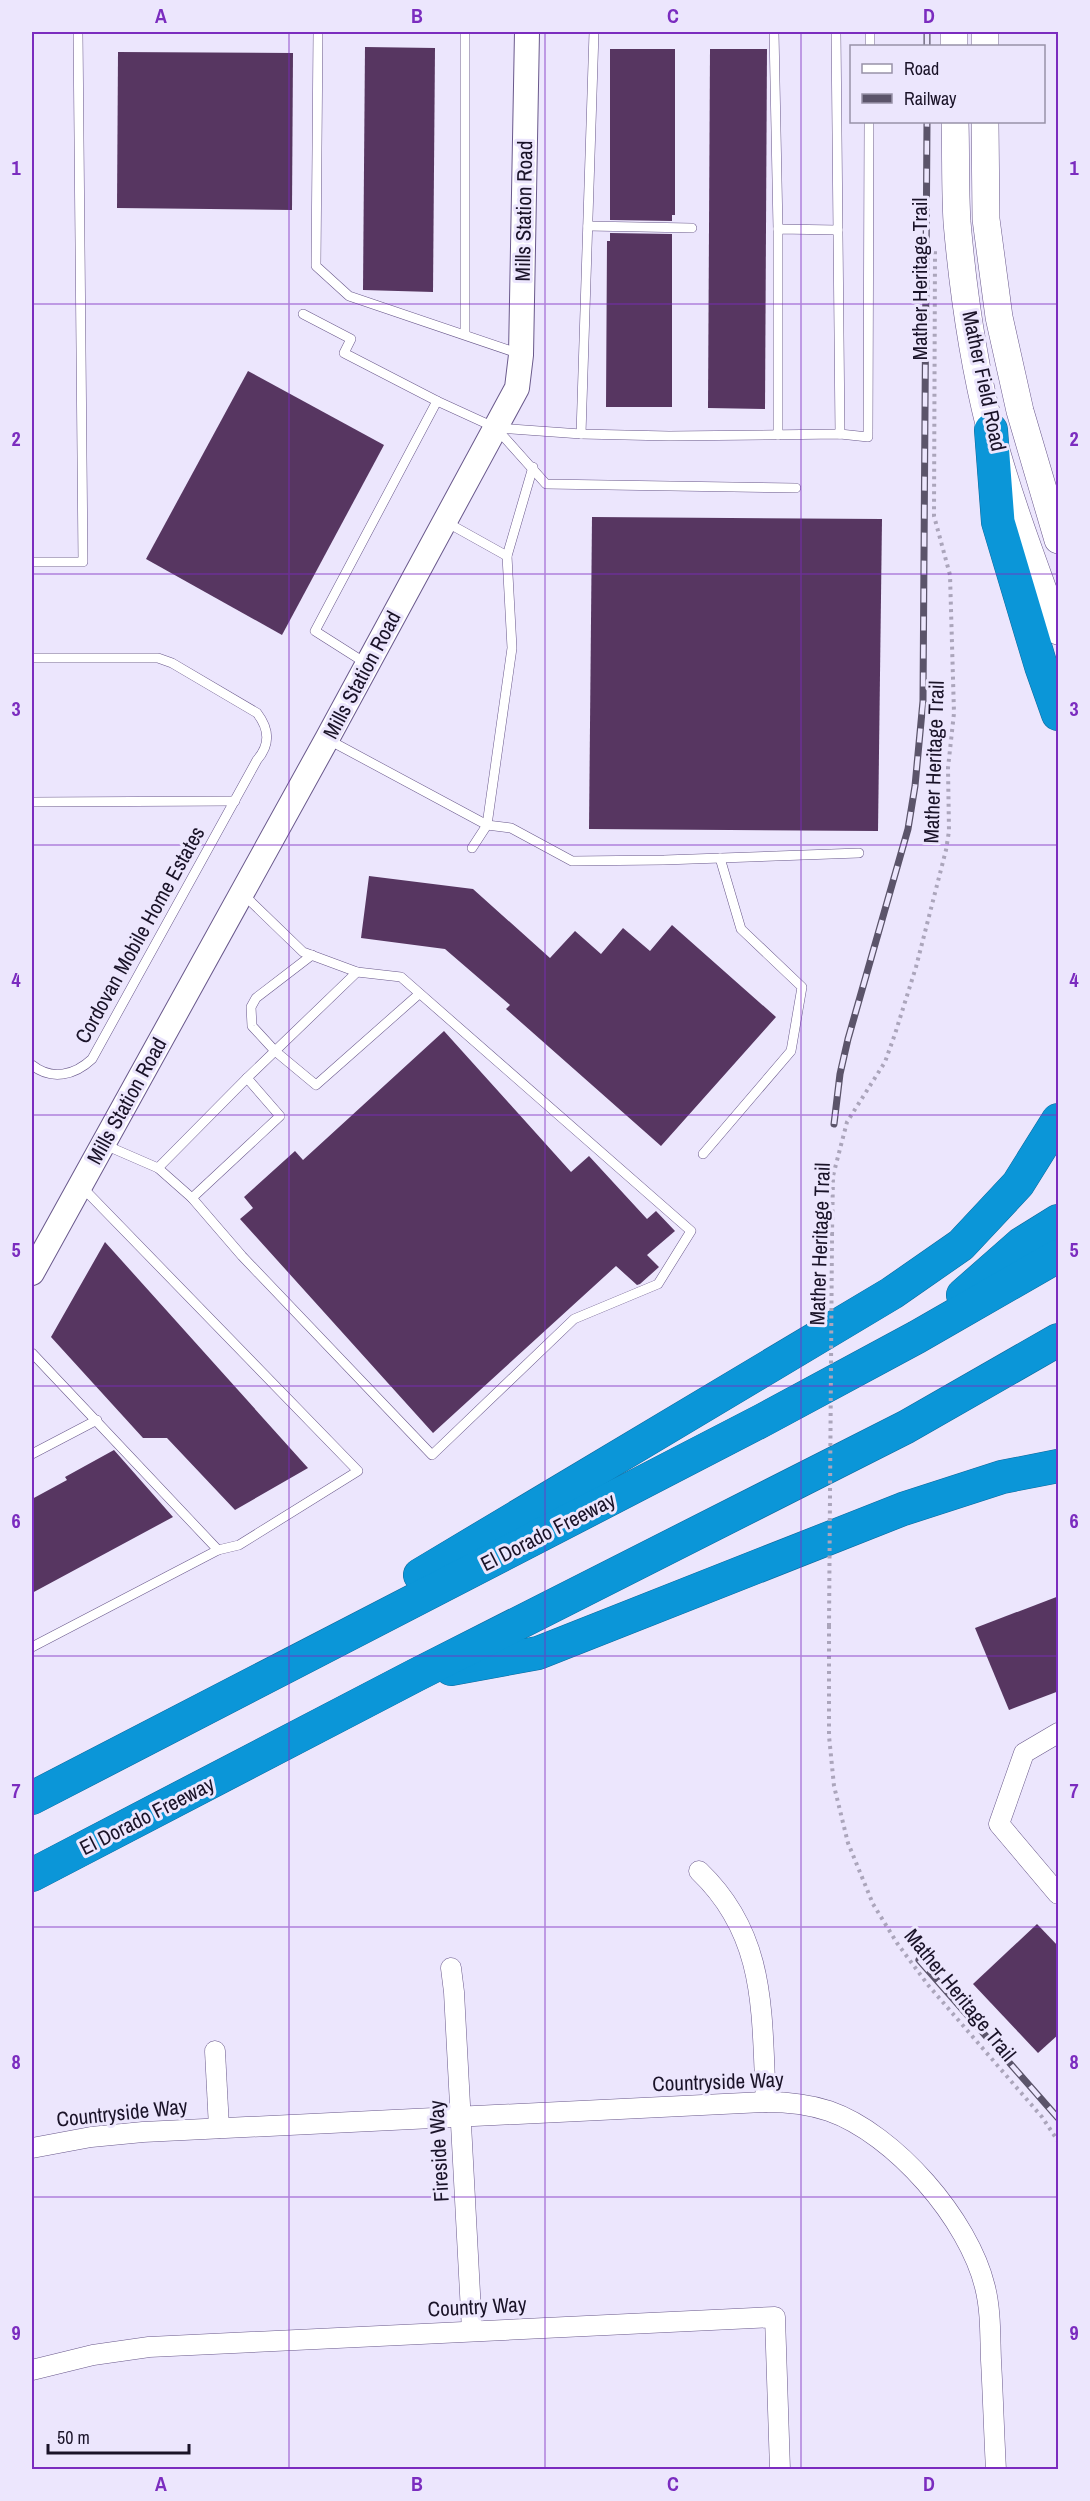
<svg xmlns="http://www.w3.org/2000/svg" width="1090" height="2501" viewBox="0 0 1090 2501" font-family="'Archivo Narrow',sans-serif">
  <rect width="100%" height="100%" fill="#ece6fd"/>
  <g fill="#573661">
    <path d="M 365,47 L 435,48 L 433,292 L 363,290 Z"/>
    <path d="M 610,49 L 675,49 L 675,215 L 672,215 L 672,221 L 610,220 Z"/>
    <path d="M 710,49 L 767,49 L 765,409 L 708,408 Z"/>
    <path d="M 118,52 L 293,53 L 292,210 L 117,208 Z"/>
    <path d="M 610,233 L 672,234 L 672,407 L 606,407 L 607,241 L 610,241 Z"/>
    <path d="M 248,371 L 384,445 L 282,635 L 146,559 Z"/>
    <path d="M 592,517 L 882,519 L 878,831 L 589,829 Z"/>
    <path d="M 369,876 L 473,889 L 550,958 L 575,931 L 601,954 L 623,928 L 650,951 L 672,925 L 776,1017 L 661,1146 L 506,1009 L 510,1005 L 445,949 L 361,938 Z"/>
    <path d="M 444,1031 L 571,1172 L 589,1156 L 647,1219 L 656,1211 L 675,1231 L 647,1255 L 659,1267 L 640,1284 L 637,1285 L 616,1266 L 433,1433 L 240,1219 L 253,1208 L 244,1197 L 295,1151 L 303,1160 Z"/>
    <path d="M 105,1242 L 308,1468 L 235,1510 L 167,1438 L 143,1438 L 51,1337 Z"/>
    <path d="M 114,1450 L 173,1517 L 32,1593 L 32,1499 L 67,1480 L 65,1477 Z"/>
    <path d="M 1059,1596 L 1059,1691 L 1009,1710 L 975,1628 Z"/>
    <path d="M 1037,1924 L 1059,1947 L 1059,2034 L 1038,2053 L 973,1984 Z"/>
  </g>
  <g fill="none" stroke-linecap="round" stroke-linejoin="round">
    <defs>
      <g id="service">
        <path d="M 318,32 L 316,266 L 349,296 L 520,354"/>
        <path d="M 465,32 L 465,334"/>
        <path d="M 774,32 L 778,229"/>
        <path d="M 836,32 L 840,434"/>
        <path d="M 870,46 L 870,32"/>
        <path d="M 588,226 L 692,228"/>
        <path d="M 303,314 L 351,339 L 344,353 L 437,401 L 496,428 L 581,434 L 669,436 L 840,434 L 868,437 L 869,122"/>
        <path d="M 496,428 L 546,484 L 796,488"/>
        <path d="M 581,434 L 594,32"/>
        <path d="M 778,435 L 778,229 L 838,230"/>
        <path d="M 446,522 L 507,556"/>
        <path d="M 32,562 L 83,562 L 78,32"/>
        <path d="M 32,658 L 158,658 L 172,663 L 257,713 C 270,730 270,745 257,760 L 92,1059 C 75,1075 52,1081 32,1065"/>
        <path d="M 367,664 L 315,631 L 437,401"/>
        <path d="M 327,739 L 487,825 L 511,828 L 572,861 L 664,860 L 859,853"/>
        <path d="M 32,802 L 235,801"/>
        <path d="M 472,848 L 487,825 L 512,648 L 507,556 L 533,467"/>
        <path d="M 312,955 L 256,998 L 251,1007 L 252,1026 L 275,1051 L 316,1085 L 419,994"/>
        <path d="M 105,1145 L 158,1168 L 192,1198 L 242,1256 L 432,1455 L 574,1319 L 658,1284 L 691,1231 L 401,977 L 357,972 L 303,952 L 244,895"/>
        <path d="M 703,1154 L 791,1051 L 802,987 L 741,929 L 720,858"/>
        <path d="M 158,1168 L 247,1078 L 357,972"/>
        <path d="M 192,1198 L 280,1116 L 247,1078"/>
        <path d="M 32,1353 L 218,1550"/>
        <path d="M 32,1454 L 97,1420"/>
        <path d="M 32,1647 L 218,1550 L 239,1545 L 358,1471 L 82,1187"/>
      </g>
      <g id="minor">
        <path d="M 1058,1733 L 1024,1753 L 999,1824 L 1058,1894"/>
        <path d="M 699,1871 C 768,1937 761,2014 766,2102"/>
        <path d="M 451,1968 L 454,1992 L 472,2331"/>
        <path d="M 215,2051 L 219,2128"/>
        <path d="M 32,2148 L 91,2137 L 143,2132 L 766,2102 C 787,2102 808,2104 829,2111 C 895,2134 969,2220 985,2287 C 991,2311 990,2335 991,2360 C 993,2396 994,2433 996,2470"/>
        <path d="M 32,2370 L 93,2355 L 149,2347 L 775,2317 L 780,2470"/>
      </g>
      <path id="tertiary" d="M 32,1273 L 327,739 L 517,388 L 521,355 L 527,32"/>
      <g id="secondary">
        <path d="M 954,32 L 954,46"/>
        <path d="M 985,32 L 985,46"/>
        <path d="M 955,122 C 956,155 955,189 957,222 C 963,291 973,361 990,428 C 1008,497 1034,564 1058,631"/>
        <path d="M 985,122 L 986,219 L 999,317 L 1020,411 L 1058,540"/>
      </g>
      <g id="motorway">
        <path d="M 991,430 L 998,522 L 1041,666 L 1058,714"/>
        <path d="M 963,1295 L 1021,1244 L 1058,1221"/>
        <path d="M 420,1575 L 892,1293 L 961,1245 L 1018,1184 L 1058,1120"/>
        <path d="M 451,1669 L 538,1653 L 903,1509 L 1002,1477 L 1058,1466"/>
        <path d="M 32,1798 L 763,1420 L 917,1337 L 1058,1256"/>
        <path d="M 32,1875 L 416,1675 L 906,1427 L 1058,1340"/>
      </g>
    </defs>
    <use href="#service" stroke="#69588b" stroke-width="10"/>
    <use href="#minor" stroke="#69588b" stroke-width="21"/>
    <use href="#tertiary" stroke="#69588b" stroke-width="26"/>
    <use href="#secondary" stroke="#69588b" stroke-width="28"/>
    <use href="#motorway" stroke="#10689a" stroke-width="34"/>
    <g stroke="#aba5bb" stroke-width="4" stroke-dasharray="3 4.5" stroke-linecap="butt">
      <path d="M 832,1235 L 833,1176 L 847,1122 L 885,1062 L 895,1034 L 916,967 L 946,850 L 949,831 L 948,768 L 954,713 L 950,575 L 934,516 L 935,251"/>
      <path d="M 829,1626 L 829,1736 L 834,1786 L 848,1843 L 873,1904 L 897,1943 L 928,1985 L 1042,2117 L 1058,2141"/>
    </g>
    <use href="#service" stroke="#fff" stroke-width="9"/>
    <use href="#minor" stroke="#fff" stroke-width="20"/>
    <use href="#tertiary" stroke="#fff" stroke-width="24"/>
    <use href="#secondary" stroke="#fff" stroke-width="27"/>
    <use href="#motorway" stroke="#0b96d8" stroke-width="33"/>
    <defs>
      <g id="rail">
        <path d="M 927,46 L 927,32"/>
        <path d="M 834,1124 L 840,1074 L 848,1039 L 908,829 L 915,786 L 923,701 L 927,122"/>
        <path d="M 919,1960 L 1058,2118"/>
      </g>
    </defs>
    <use href="#rail" stroke="#5b546a" stroke-width="7"/>
    <use href="#rail" stroke="#ece6fd" stroke-width="4.5" stroke-dasharray="14" stroke-linecap="butt"/>
    <path stroke="#aba5bb" stroke-width="4" stroke-dasharray="3 4.5" stroke-linecap="butt" d="M 829,1626 L 832,1235"/>
  </g>
  <path fill="none" stroke="#7b2cbf" stroke-width="1.5" stroke-opacity="0.55" d="M 289,32 L 289,2470M 545,32 L 545,2470M 801,32 L 801,2470M 32,304 L 1058,304M 32,574 L 1058,574M 32,845 L 1058,845M 32,1115 L 1058,1115M 32,1386 L 1058,1386M 32,1656 L 1058,1656M 32,1927 L 1058,1927M 32,2197 L 1058,2197"/>
  <g text-anchor="middle" stroke-width="6" stroke-linejoin="round" paint-order="stroke">
    <g font-size="21" fill="#1a1328" stroke="#ece6fd">
      <text transform="translate(524 211) rotate(-89)" y="7">Mills Station Road</text>
      <text transform="translate(920 279) rotate(-90)" y="7">Mather Heritage Trail</text>
      <text transform="translate(984 381) rotate(78)" y="7">Mather Field Road</text>
      <text transform="translate(362 675) rotate(-62)" y="7">Mills Station Road</text>
      <text transform="translate(934 762) rotate(-88)" y="7">Mather Heritage Trail</text>
      <text transform="translate(140 935) rotate(-61)" y="7">Cordovan Mobile Home Estates</text>
      <text transform="translate(127 1101) rotate(-61)" y="7">Mills Station Road</text>
      <text transform="translate(820 1244) rotate(-88)" y="7">Mather Heritage Trail</text>
      <text transform="translate(548 1532) rotate(-27)" y="7">El Dorado Freeway</text>
      <text transform="translate(147 1816) rotate(-27)" y="7">El Dorado Freeway</text>
      <text transform="translate(960 1995) rotate(51)" y="7">Mather Heritage Trail</text>
      <text transform="translate(718 2082) rotate(-2)" y="7">Countryside Way</text>
      <text transform="translate(122 2113) rotate(-6)" y="7">Countryside Way</text>
      <text transform="translate(439 2151) rotate(-93)" y="7">Fireside Way</text>
      <text transform="translate(477 2307) rotate(-3)" y="7">Country Way</text>
    </g>
  </g>
  <rect width="1090" height="2501" fill="none" stroke="#ece6fd" stroke-width="66"/>
  <rect x="850" y="45" width="195" height="78" fill="#ece6fd" stroke="#9892a8" stroke-width="1.5"/>
  <rect x="862" y="64" width="30" height="9" fill="#ffffff" stroke="#9892a8" stroke-width="1.5"/>
  <text x="904" y="75" font-size="18" fill="#1a1328">Road</text>
  <rect x="862" y="94" width="30" height="9" fill="#5b546a" stroke="#9892a8" stroke-width="1.5"/>
  <text x="904" y="105" font-size="18" fill="#1a1328">Railway</text>
  <path d="M48 2444v9h141v-9" fill="none" stroke="#1a1328" stroke-width="3"/>
  <text x="57" y="2444" font-size="18" fill="#1a1328" stroke="#ece6fd" stroke-width="4.5" paint-order="stroke">50 m</text>
  <rect x="33" y="33" width="1024" height="2435" fill="none" stroke="#7b2cbf" stroke-width="2"/>
  <g font-size="20" text-anchor="middle" font-weight="bold" fill="#7b2cbf">
    <text x="161" y="23">A</text>
    <text x="417" y="23">B</text>
    <text x="673" y="23">C</text>
    <text x="929" y="23">D</text>
    <text x="16" y="175">1</text>
    <text x="1074" y="175">1</text>
    <text x="16" y="446">2</text>
    <text x="1074" y="446">2</text>
    <text x="16" y="716">3</text>
    <text x="1074" y="716">3</text>
    <text x="16" y="987">4</text>
    <text x="1074" y="987">4</text>
    <text x="16" y="1257">5</text>
    <text x="1074" y="1257">5</text>
    <text x="16" y="1528">6</text>
    <text x="1074" y="1528">6</text>
    <text x="16" y="1798">7</text>
    <text x="1074" y="1798">7</text>
    <text x="16" y="2069">8</text>
    <text x="1074" y="2069">8</text>
    <text x="16" y="2340">9</text>
    <text x="1074" y="2340">9</text>
    <text x="161" y="2491">A</text>
    <text x="417" y="2491">B</text>
    <text x="673" y="2491">C</text>
    <text x="929" y="2491">D</text>
  </g>
</svg>
